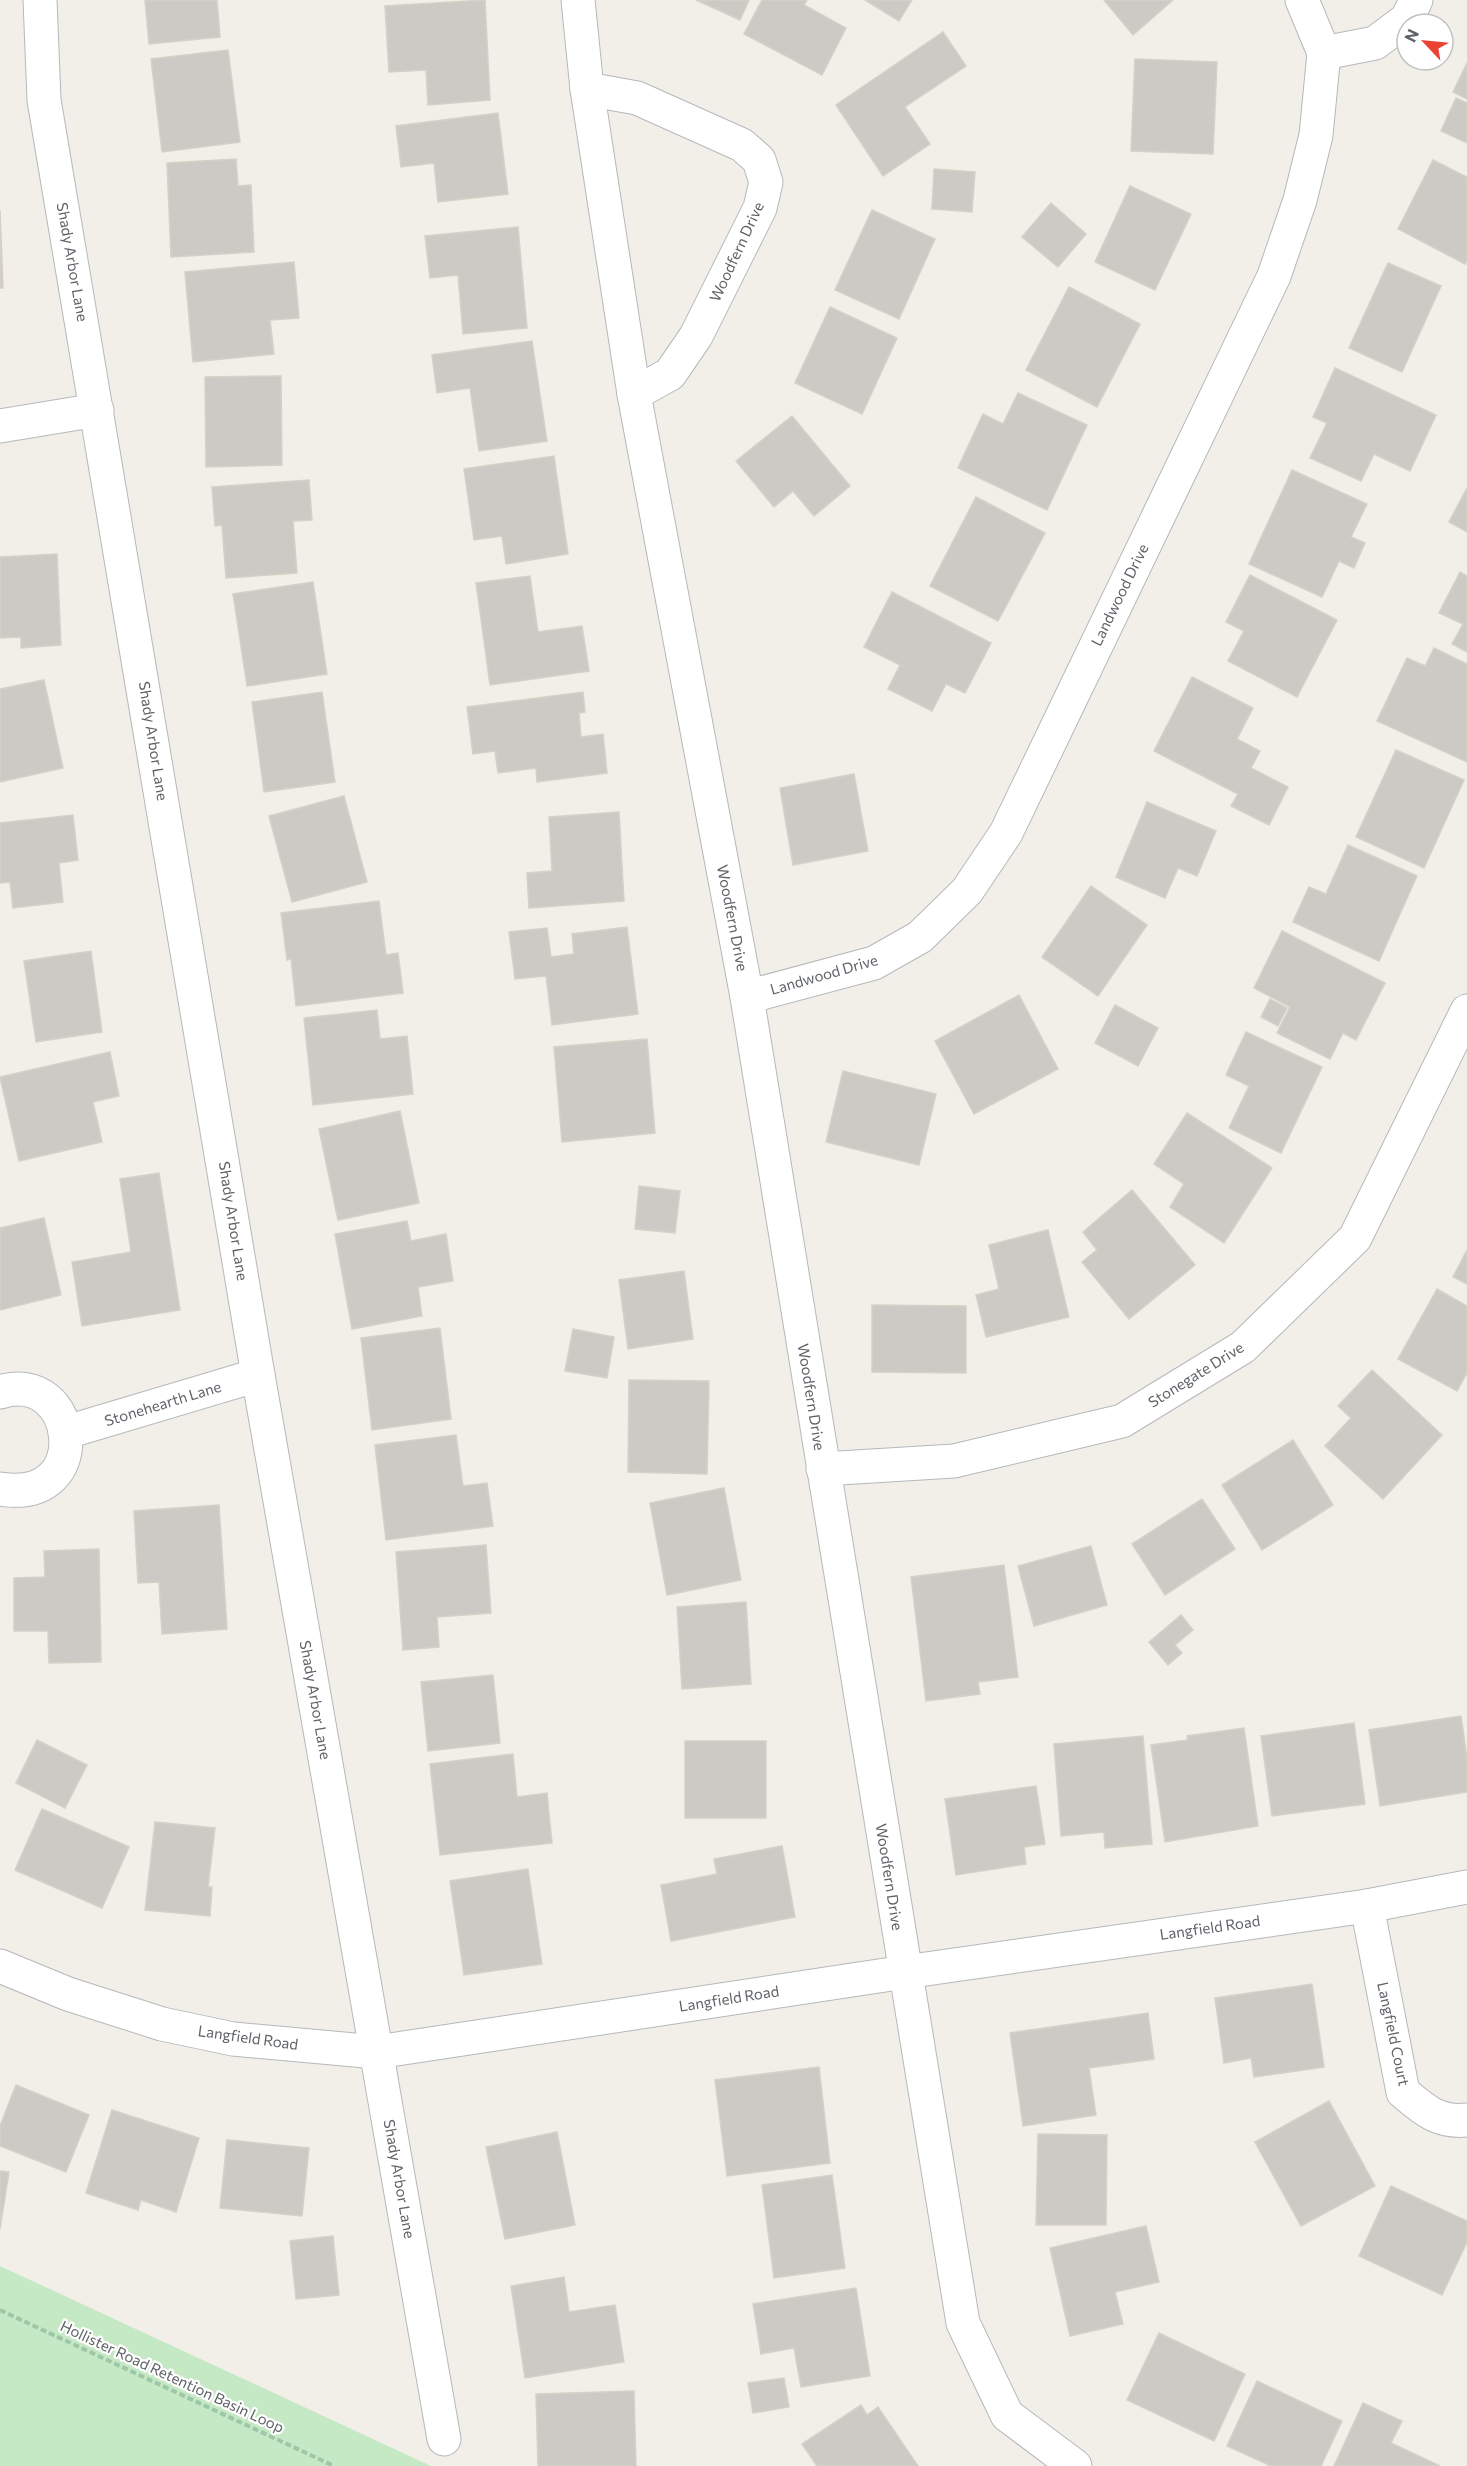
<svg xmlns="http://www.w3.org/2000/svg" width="1467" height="2466" viewBox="0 0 1467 2466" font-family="Commissioner,sans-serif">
  <rect width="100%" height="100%" fill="#f1efe8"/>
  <path fill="#c5e8c5" d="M 0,2266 L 431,2466 L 0,2466 Z"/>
  <g fill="#cccac5" stroke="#d6d1c6" stroke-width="1.5">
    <path d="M 145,0 L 217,0 L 220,37 L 149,44 Z"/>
    <path d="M 485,0 L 490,100 L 428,105 L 426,70 L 389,72 L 385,6 Z"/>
    <path d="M 696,0 L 749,0 L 740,20 Z"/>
    <path d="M 762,0 L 807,0 L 804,5 L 846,28 L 822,75 L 744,34 Z"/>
    <path d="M 865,0 L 912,0 L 899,21 Z"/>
    <path d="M 1104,0 L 1173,0 L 1133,35 Z"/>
    <path d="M 943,32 L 966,66 L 905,107 L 930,144 L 883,176 L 836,105 Z"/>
    <path d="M 228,50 L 240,142 L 162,152 L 151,59 Z"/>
    <path d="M 1135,59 L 1217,62 L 1213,154 L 1131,151 Z"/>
    <path d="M 1467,63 L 1467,99 L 1453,92 Z"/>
    <path d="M 1456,98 L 1467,103 L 1467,143 L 1441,131 Z"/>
    <path d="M 498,113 L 508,194 L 438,202 L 434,163 L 401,167 L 396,126 Z"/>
    <path d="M 236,159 L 238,186 L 251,185 L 254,252 L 171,257 L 167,163 Z"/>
    <path d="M 1433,160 L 1467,177 L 1467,260 L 1465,264 L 1398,229 Z"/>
    <path d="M 934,169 L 975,172 L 972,212 L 932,209 Z"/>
    <path d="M 1130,186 L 1191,214 L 1155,290 L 1095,262 Z"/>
    <path d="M 1051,203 L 1086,234 L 1058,267 L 1022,237 Z"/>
    <path d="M 0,210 L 3,288 L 0,288 Z"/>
    <path d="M 872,210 L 935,239 L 899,319 L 835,290 Z"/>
    <path d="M 518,227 L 527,328 L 463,334 L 458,275 L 430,278 L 425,236 Z"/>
    <path d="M 294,262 L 299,318 L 270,320 L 274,354 L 193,362 L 185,272 Z"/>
    <path d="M 1388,263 L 1441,286 L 1402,372 L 1349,348 Z"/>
    <path d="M 1069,287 L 1140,324 L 1097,407 L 1026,370 Z"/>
    <path d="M 830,307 L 897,338 L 862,414 L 795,383 Z"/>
    <path d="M 532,341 L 547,441 L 479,451 L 470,388 L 437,393 L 432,355 Z"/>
    <path d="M 1335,368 L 1436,415 L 1410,471 L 1374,454 L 1361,481 L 1310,458 L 1327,423 L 1313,417 Z"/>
    <path d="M 281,376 L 282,465 L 206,467 L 205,377 Z"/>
    <path d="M 1018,393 L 1087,425 L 1047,510 L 958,468 L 983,414 L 1003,424 Z"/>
    <path d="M 792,416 L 850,486 L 814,516 L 793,491 L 774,507 L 736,461 Z"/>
    <path d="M 554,456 L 568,554 L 506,564 L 502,536 L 474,540 L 464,469 Z"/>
    <path d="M 1292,470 L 1367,504 L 1351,537 L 1365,543 L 1354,568 L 1339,561 L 1322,597 L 1249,564 Z"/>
    <path d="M 309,480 L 312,520 L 293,521 L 297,573 L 226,578 L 222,525 L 215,526 L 212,487 Z"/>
    <path d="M 1467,488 L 1467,532 L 1449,522 Z"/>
    <path d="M 976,497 L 1045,533 L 998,621 L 930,586 Z"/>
    <path d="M 57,554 L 61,645 L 21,648 L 21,637 L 0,638 L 0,557 Z"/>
    <path d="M 1460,572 L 1467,576 L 1467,652 L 1452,644 L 1463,624 L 1439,613 Z"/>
    <path d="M 1250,575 L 1337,620 L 1297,697 L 1228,661 L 1244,631 L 1226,622 Z"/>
    <path d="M 530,576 L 538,632 L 582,626 L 589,671 L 490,685 L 476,583 Z"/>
    <path d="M 313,582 L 327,674 L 247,686 L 233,594 Z"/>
    <path d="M 892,592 L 991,643 L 965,693 L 946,684 L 932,711 L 888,689 L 900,665 L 864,647 Z"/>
    <path d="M 1434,648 L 1467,664 L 1467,762 L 1377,721 L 1407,658 L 1425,666 Z"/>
    <path d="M 1192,677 L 1253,708 L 1237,739 L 1260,751 L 1251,768 L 1288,787 L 1269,825 L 1231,806 L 1238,794 L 1154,751 Z"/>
    <path d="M 44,680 L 63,768 L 0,782 L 0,689 Z"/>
    <path d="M 322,692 L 335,782 L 264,792 L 252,702 Z"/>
    <path d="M 583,692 L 585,712 L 579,713 L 581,737 L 603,734 L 607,773 L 537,782 L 536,768 L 498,773 L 495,751 L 473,754 L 467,707 Z"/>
    <path d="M 1396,750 L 1464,780 L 1424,868 L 1356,837 Z"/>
    <path d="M 854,774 L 868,851 L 793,865 L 780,788 Z"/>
    <path d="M 344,796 L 367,882 L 292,902 L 269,816 Z"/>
    <path d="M 1147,802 L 1216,831 L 1197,876 L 1178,868 L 1165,898 L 1116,877 Z"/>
    <path d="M 619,812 L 624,901 L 529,908 L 527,873 L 552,871 L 549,817 Z"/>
    <path d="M 73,815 L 78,860 L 59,863 L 63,902 L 13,908 L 10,882 L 0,883 L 0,823 Z"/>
    <path d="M 1348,845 L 1417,876 L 1379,961 L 1293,922 L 1309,887 L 1326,894 Z"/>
    <path d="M 1091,886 L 1147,925 L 1098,996 L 1042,957 Z"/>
    <path d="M 379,901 L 386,955 L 398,953 L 403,993 L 296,1006 L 291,959 L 287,960 L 281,913 Z"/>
    <path d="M 627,927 L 638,1014 L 552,1025 L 546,976 L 515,979 L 509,932 L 547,928 L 551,957 L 574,954 L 572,934 Z"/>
    <path d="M 1282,931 L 1385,983 L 1356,1040 L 1343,1033 L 1330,1059 L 1277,1033 L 1290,1007 L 1254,988 Z"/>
    <path d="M 91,951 L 102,1032 L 36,1042 L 24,961 Z"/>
    <path d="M 1019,995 L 1058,1069 L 974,1114 L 935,1041 Z"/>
    <path d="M 1270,999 L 1287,1008 L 1278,1026 L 1261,1017 Z"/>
    <path d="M 1115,1005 L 1158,1028 L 1138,1066 L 1095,1043 Z"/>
    <path d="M 377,1010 L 380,1039 L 407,1036 L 413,1094 L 313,1105 L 304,1018 Z"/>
    <path d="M 1246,1032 L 1322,1067 L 1281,1153 L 1229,1128 L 1249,1086 L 1226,1075 Z"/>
    <path d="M 647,1039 L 655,1133 L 562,1142 L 554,1047 Z"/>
    <path d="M 110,1052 L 119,1096 L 93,1102 L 102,1142 L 19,1161 L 0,1077 Z"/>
    <path d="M 843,1071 L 936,1094 L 919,1165 L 826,1142 Z"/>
    <path d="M 400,1111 L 419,1203 L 338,1220 L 319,1129 Z"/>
    <path d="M 1187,1113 L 1272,1168 L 1224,1243 L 1170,1207 L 1184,1184 L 1154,1164 Z"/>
    <path d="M 159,1173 L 180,1310 L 82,1326 L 72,1262 L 131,1252 L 120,1179 Z"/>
    <path d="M 639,1186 L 680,1191 L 675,1233 L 635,1229 Z"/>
    <path d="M 1132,1190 L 1195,1265 L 1129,1319 L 1082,1262 L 1097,1250 L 1083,1232 Z"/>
    <path d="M 44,1218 L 61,1295 L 0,1310 L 0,1228 Z"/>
    <path d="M 407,1221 L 411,1241 L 446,1234 L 453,1281 L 418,1287 L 422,1316 L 352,1329 L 335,1234 Z"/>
    <path d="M 1048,1230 L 1069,1317 L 986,1337 L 976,1295 L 999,1289 L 989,1245 Z"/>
    <path d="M 1467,1250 L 1467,1284 L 1453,1277 Z"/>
    <path d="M 684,1271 L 693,1339 L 628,1349 L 619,1280 Z"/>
    <path d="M 1437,1289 L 1467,1306 L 1467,1373 L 1457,1391 L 1398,1359 Z"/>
    <path d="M 872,1305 L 966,1306 L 966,1373 L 872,1372 Z"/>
    <path d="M 440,1328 L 451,1419 L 372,1430 L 361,1338 Z"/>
    <path d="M 573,1329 L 614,1337 L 607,1378 L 565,1371 Z"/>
    <path d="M 1372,1370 L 1442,1435 L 1383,1499 L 1325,1446 L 1351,1418 L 1338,1406 Z"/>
    <path d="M 629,1380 L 709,1381 L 707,1474 L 628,1472 Z"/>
    <path d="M 456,1435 L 463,1486 L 487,1483 L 493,1526 L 386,1540 L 375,1445 Z"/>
    <path d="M 1293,1440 L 1333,1505 L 1262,1550 L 1222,1485 Z"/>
    <path d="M 724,1488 L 741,1580 L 667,1595 L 650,1503 Z"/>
    <path d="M 1202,1499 L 1235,1549 L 1165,1595 L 1132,1544 Z"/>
    <path d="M 219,1505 L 227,1629 L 162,1634 L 159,1582 L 138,1583 L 134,1511 Z"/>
    <path d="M 486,1545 L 491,1613 L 437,1617 L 439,1647 L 403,1650 L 396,1552 Z"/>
    <path d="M 1091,1546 L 1107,1605 L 1034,1626 L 1018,1566 Z"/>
    <path d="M 99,1549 L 101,1662 L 49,1663 L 48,1631 L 14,1631 L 14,1578 L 45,1577 L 44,1551 Z"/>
    <path d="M 1004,1565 L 1018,1677 L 978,1682 L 980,1694 L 926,1701 L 911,1577 Z"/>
    <path d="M 746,1602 L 751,1684 L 682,1689 L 677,1607 Z"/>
    <path d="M 1181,1615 L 1193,1630 L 1175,1645 L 1182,1653 L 1168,1665 L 1149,1642 Z"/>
    <path d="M 493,1675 L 500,1743 L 428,1751 L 421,1682 Z"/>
    <path d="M 1461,1716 L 1467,1759 L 1467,1792 L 1380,1806 L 1369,1730 Z"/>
    <path d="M 1354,1723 L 1365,1804 L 1272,1816 L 1261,1736 Z"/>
    <path d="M 1244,1728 L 1258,1826 L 1165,1842 L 1151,1745 L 1188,1740 L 1187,1736 Z"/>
    <path d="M 1143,1736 L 1152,1844 L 1105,1848 L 1104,1832 L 1061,1836 L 1054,1744 Z"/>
    <path d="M 37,1740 L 87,1765 L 65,1808 L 16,1783 Z"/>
    <rect x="685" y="1741" width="81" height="77"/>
    <path d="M 513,1754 L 517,1797 L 547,1793 L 552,1843 L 440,1855 L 430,1764 Z"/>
    <path d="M 1036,1786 L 1045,1844 L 1024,1847 L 1026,1864 L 956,1875 L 945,1799 Z"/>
    <path d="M 42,1809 L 129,1847 L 102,1908 L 15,1870 Z"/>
    <path d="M 155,1822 L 215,1828 L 208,1887 L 212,1887 L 210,1916 L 145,1910 Z"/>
    <path d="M 782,1846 L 795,1917 L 671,1941 L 661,1885 L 717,1874 L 714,1859 Z"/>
    <path d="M 528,1869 L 542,1964 L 464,1975 L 450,1881 Z"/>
    <path d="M 1312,1984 L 1324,2067 L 1254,2077 L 1251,2058 L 1224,2063 L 1215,1998 Z"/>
    <path d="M 1148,2013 L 1154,2059 L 1089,2068 L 1096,2115 L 1023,2126 L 1010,2033 Z"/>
    <path d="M 819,2067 L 830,2163 L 727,2176 L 715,2080 Z"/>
    <path d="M 16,2085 L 89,2115 L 66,2172 L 0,2146 L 0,2126 Z"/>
    <path d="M 1329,2101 L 1375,2186 L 1301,2226 L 1255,2142 Z"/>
    <path d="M 112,2110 L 199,2138 L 176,2212 L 141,2200 L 138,2210 L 86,2193 Z"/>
    <path d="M 557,2132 L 575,2225 L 505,2239 L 486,2147 Z"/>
    <path d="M 1038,2134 L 1107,2135 L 1106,2225 L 1036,2225 Z"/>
    <path d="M 227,2140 L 309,2148 L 302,2216 L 220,2208 Z"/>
    <path d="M 0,2171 L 9,2172 L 0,2229 Z"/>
    <path d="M 832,2175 L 845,2268 L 774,2278 L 762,2185 Z"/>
    <path d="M 1391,2186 L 1467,2221 L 1467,2242 L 1442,2295 L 1359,2256 Z"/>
    <path d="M 1146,2226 L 1159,2282 L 1115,2292 L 1123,2324 L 1070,2336 L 1050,2248 Z"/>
    <path d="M 333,2236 L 339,2295 L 296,2299 L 290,2241 Z"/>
    <path d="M 564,2277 L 569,2312 L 615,2305 L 624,2362 L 525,2378 L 511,2286 Z"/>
    <path d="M 856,2288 L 870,2376 L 801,2387 L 794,2348 L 761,2354 L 753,2304 Z"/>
    <path d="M 1159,2333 L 1245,2374 L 1214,2441 L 1127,2400 Z"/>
    <path d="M 784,2378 L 789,2407 L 753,2413 L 748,2383 Z"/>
    <path d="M 1257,2381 L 1342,2421 L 1321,2466 L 1271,2466 L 1227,2446 Z"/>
    <path d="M 634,2391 L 636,2466 L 538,2466 L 536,2394 Z"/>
    <path d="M 1363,2403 L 1402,2421 L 1391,2443 L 1440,2466 L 1334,2466 Z"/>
    <path d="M 861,2405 L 867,2415 L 878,2407 L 918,2466 L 817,2466 L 802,2444 Z"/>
  </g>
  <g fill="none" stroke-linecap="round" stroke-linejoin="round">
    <defs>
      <g id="minor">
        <path d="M 40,0 L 44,100 L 258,1375 L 444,2439"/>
        <path d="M 578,0 L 587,89 L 634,394 L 747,997 L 963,2323 L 1007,2415 L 1075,2466"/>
        <path d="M 1324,53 L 1375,43 L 1407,19 L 1416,0"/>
        <path d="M 587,89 L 637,98 L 742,145 L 759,160 L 766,182 L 760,208 L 696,336 L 670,374 L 634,394"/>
        <path d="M 0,426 L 97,410"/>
        <path d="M 747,997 L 874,963 L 920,937 L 967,891 L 1006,833 L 1274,276 L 1300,200 L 1316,135 L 1324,53 L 1302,0"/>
        <path d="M 0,1392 C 78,1367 97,1505 0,1489"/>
        <path d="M 67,1432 L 258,1375"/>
        <path d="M 823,1469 L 954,1461 L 1122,1421 L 1243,1347 L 1355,1238 L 1467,1011"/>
        <path d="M 1367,1906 L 1403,2092 C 1424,2110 1438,2123 1467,2120"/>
        <path d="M 0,1966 L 68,1994 L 162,2024 L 233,2039 L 377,2052 L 905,1972 L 1367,1906 L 1467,1887"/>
      </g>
    </defs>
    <use href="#minor" stroke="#b5b8bc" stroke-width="35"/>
    <path stroke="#9cc7a9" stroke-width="4" stroke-dasharray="6 3" stroke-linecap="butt" d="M 0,2310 L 334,2466"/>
    <use href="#minor" stroke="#fff" stroke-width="33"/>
  </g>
  <g text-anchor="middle" stroke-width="4.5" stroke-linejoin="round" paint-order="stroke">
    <g font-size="15" fill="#5f6368" stroke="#fff">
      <text transform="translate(737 252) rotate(-65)" y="5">Woodfern Drive</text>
      <text transform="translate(72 262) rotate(80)" y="5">Shady Arbor Lane</text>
      <text transform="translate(1120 595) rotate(-64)" y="5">Landwood Drive</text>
      <text transform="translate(153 741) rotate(81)" y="5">Shady Arbor Lane</text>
      <text transform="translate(732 918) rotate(79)" y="5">Woodfern Drive</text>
      <text transform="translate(824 975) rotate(-16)" y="5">Landwood Drive</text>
      <text transform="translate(233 1221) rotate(81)" y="5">Shady Arbor Lane</text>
      <text transform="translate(1196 1375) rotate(-32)" y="5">Stonegate Drive</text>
      <text transform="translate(811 1397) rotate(81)" y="5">Woodfern Drive</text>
      <text transform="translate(163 1404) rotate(-17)" y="5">Stonehearth Lane</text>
      <text transform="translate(315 1700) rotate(80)" y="5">Shady Arbor Lane</text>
      <text transform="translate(889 1877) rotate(81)" y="5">Woodfern Drive</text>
      <text transform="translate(1210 1928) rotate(-8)" y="5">Langfield Road</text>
      <text transform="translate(729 1999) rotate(-9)" y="5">Langfield Road</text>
      <text transform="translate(1393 2034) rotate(78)" y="5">Langfield Court</text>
      <text transform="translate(248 2038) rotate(8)" y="5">Langfield Road</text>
      <text transform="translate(399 2179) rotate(80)" y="5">Shady Arbor Lane</text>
      <text transform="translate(172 2377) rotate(25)" y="5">Hollister Road Retention Basin Loop</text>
    </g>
  </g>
  <g transform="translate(1425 42) rotate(296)"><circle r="28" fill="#ffffff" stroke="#bfc1c3" stroke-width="1.5"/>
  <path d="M0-4.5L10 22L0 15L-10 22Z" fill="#ea4335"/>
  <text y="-9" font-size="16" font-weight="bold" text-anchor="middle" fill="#5f6368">N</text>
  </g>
</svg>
